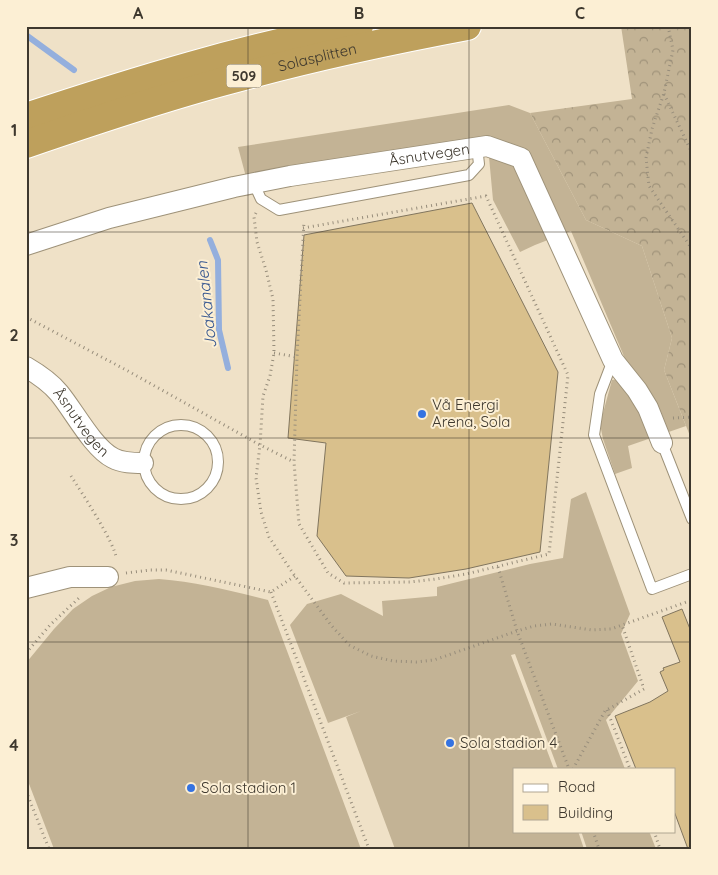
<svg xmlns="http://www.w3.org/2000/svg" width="718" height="875" viewBox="0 0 718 875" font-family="Quicksand,sans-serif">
  <defs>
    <pattern id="forest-crowns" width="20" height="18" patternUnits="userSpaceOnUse" patternTransform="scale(1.25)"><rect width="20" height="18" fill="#c3b395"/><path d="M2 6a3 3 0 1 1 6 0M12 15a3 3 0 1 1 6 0" fill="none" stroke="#a0937a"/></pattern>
  </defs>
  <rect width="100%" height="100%" fill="#efe1c7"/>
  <g fill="#c3b395">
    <path d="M 509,105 L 530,113 L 586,220 L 642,246 L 672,338 L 664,370 L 686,426 L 628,446 L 632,468 L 615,474 L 603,439 L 600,424 L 612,380 L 618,379 L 626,361 L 571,231 L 535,245 L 520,252 L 493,200 L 489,157 L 482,138 L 466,139 L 246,177 L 238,147 Z"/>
    <path d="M 586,492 L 630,614 L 621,634 L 638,681 L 606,720 L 625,769 L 558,769 L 515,654 L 511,655 L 554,769 L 514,769 L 514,831 L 578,831 L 584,849 L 395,849 L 346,717 L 361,711 L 328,723 L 290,625 L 307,604 L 341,594 L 383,616 L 382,601 L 437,596 L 437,587 L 530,564 L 563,558 L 571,499 Z"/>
    <path d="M 159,579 C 197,582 232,591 268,600 L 361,849 L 54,849 L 26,776 L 26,663 L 54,629 L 73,609 L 92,596 L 111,587 L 135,581 Z"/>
    <path d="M 581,831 L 649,831 L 656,849 L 587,849 Z"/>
  </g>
  <path fill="url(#forest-crowns)" d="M 621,26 L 692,26 L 692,441 L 664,370 L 672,338 L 642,246 L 586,220 L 530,113 L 632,99 Z"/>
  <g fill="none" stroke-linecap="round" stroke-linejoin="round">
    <g stroke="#94afdd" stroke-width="6">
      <path d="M 26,35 L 74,70"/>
      <path d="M 210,240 L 218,260 L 219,330 L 228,368"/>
    </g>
  </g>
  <g fill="#d9c08c" stroke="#81755e">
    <path d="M 472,203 L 558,372 L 540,552 L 466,569 L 409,578 L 346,576 L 317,536 L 326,443 L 288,438 L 304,235 Z"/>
    <path d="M 682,609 L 692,634 L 692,849 L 688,849 L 674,811 L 674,769 L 636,769 L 615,716 L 650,702 L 668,691 L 660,672 L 664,670 L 663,668 L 680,662 L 662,617 Z"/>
  </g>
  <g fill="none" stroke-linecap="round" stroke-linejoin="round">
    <defs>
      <g id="service">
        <path d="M 254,184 L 261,199 L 279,210 L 469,175 L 479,164 L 477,147"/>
        <path d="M 613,360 L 600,394 L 594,435 L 652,589 L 692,574"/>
        <circle cx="181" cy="462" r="37"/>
        <path d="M 662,443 L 692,519"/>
      </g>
      <g id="minor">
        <path id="s1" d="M 26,245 L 109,218 L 234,187 L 290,176 L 487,146 L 521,158 L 613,360 L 637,390 L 648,408 L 662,443"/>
        <path id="s2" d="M 26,367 C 38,374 50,382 59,393 C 74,411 93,448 113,458 C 122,463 133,463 143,463"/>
        <path d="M 26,588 L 70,577 L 108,577"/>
      </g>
      <g id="trunk">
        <path d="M 26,117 C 135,81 245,47 359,26"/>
        <path id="s3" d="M 26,144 C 93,121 161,98 229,80 C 308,58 387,41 467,26"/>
      </g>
    </defs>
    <use href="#service" stroke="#9e9279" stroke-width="12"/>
    <use href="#minor" stroke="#9e9279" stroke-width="22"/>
    <use href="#trunk" stroke="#fff" stroke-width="30"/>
    <g stroke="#978d7b" stroke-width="3" stroke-dasharray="1 4" stroke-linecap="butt">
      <path d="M 668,26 L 673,50 L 664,93 L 652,129 L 646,158 L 649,186 L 692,249"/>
      <path d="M 664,94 L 692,153"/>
      <path d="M 256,213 L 254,217 L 257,242 L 266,270 L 273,299 L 274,353 L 270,376 L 263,396 L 260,445 L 256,478 L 261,512 L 269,537 L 292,572 L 331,625 L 349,645 L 371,656 L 393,661 L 416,662 L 434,660 L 517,631 L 534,626 L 552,624 L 592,630 L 611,629 L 692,600"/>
      <path d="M 303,228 L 486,196 L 568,375 L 549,554 L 466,574 L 436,579 L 410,582 L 344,583 L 328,573 L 299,524 L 294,462 L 297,357 L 304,221"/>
      <path d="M 26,317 L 128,371 L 260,445 L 294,462"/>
      <path d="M 274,353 L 297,357"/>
      <path d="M 673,418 L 692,417"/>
      <path d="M 71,476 C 80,490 117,546 116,559"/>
      <path d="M 498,567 L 517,631 L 569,769"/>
      <path d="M 126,573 L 150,570 L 166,570 L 271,592 L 295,576"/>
      <path d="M 271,592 L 369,849"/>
      <path d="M 26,653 L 50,625 L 79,598"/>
      <path d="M 607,710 L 630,769"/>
      <path d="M 573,769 L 605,711 L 644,689 L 622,625"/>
      <path d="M 26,791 L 49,849"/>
      <path d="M 593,831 L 599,849"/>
      <path d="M 654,831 L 660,849"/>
    </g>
    <use href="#service" stroke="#fff" stroke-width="10"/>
    <use href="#minor" stroke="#fff" stroke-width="20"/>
    <use href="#trunk" stroke="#bea05c" stroke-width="28"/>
  </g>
  <path fill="none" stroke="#3e382e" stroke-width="1" stroke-opacity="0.55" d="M 248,26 L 248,849M 469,26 L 469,849M 26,232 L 692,232M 26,438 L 692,438M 26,642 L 692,642"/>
  <g fill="#3573e1" stroke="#fcefd4" stroke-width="2">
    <circle cx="422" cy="414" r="5"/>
    <circle cx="450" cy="743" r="5"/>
    <circle cx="191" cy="788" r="5"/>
  </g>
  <g text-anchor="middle" stroke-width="4" stroke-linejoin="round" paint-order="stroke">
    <rect fill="#fcefd4" stroke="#776f60" stroke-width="1" x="226.5" y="64.5" width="35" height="23" rx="4"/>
    <g font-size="14" font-weight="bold" fill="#3e382e">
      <text x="244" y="81">509</text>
    </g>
    <g font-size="15" fill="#3e382e" stroke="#fcefd4">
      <text dy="5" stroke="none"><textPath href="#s3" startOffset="304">Solasplitten</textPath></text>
      <text dy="5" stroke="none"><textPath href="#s1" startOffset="414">Åsnutvegen</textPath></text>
      <text dy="5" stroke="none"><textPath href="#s2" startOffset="79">Åsnutvegen</textPath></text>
    </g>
    <g font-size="15" fill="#3e382e" stroke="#fcefd4" text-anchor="start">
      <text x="432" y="410">Vå Energi<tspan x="432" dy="17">Arena, Sola</tspan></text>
      <text x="460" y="748">Sola stadion 4</text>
      <text x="201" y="793">Sola stadion 1</text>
    </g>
    <g font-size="16" font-style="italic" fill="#34558f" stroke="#fcefd4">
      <text transform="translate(206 305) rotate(-96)" y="6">Joakanalen</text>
    </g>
  </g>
  <rect width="718" height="875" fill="none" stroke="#fcefd4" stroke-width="55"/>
  <rect x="513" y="768" width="162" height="65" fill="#fcefd4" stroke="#b0a692"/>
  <rect x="523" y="784" width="25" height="8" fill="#ffffff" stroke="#b0a692"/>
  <text x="558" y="792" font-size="15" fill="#3e382e">Road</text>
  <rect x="523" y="805" width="25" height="15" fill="#d9c08c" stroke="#b0a692"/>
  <text x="558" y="818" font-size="15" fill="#3e382e">Building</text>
  <rect x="28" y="28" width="662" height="820" fill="none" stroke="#3e382e" stroke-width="2"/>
  <g font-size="16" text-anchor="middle" font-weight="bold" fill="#3e382e">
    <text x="138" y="19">A</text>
    <text x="359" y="19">B</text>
    <text x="580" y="19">C</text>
    <text x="14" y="136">1</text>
    <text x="14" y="341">2</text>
    <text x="14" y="546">3</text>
    <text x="14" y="751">4</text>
  </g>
</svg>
